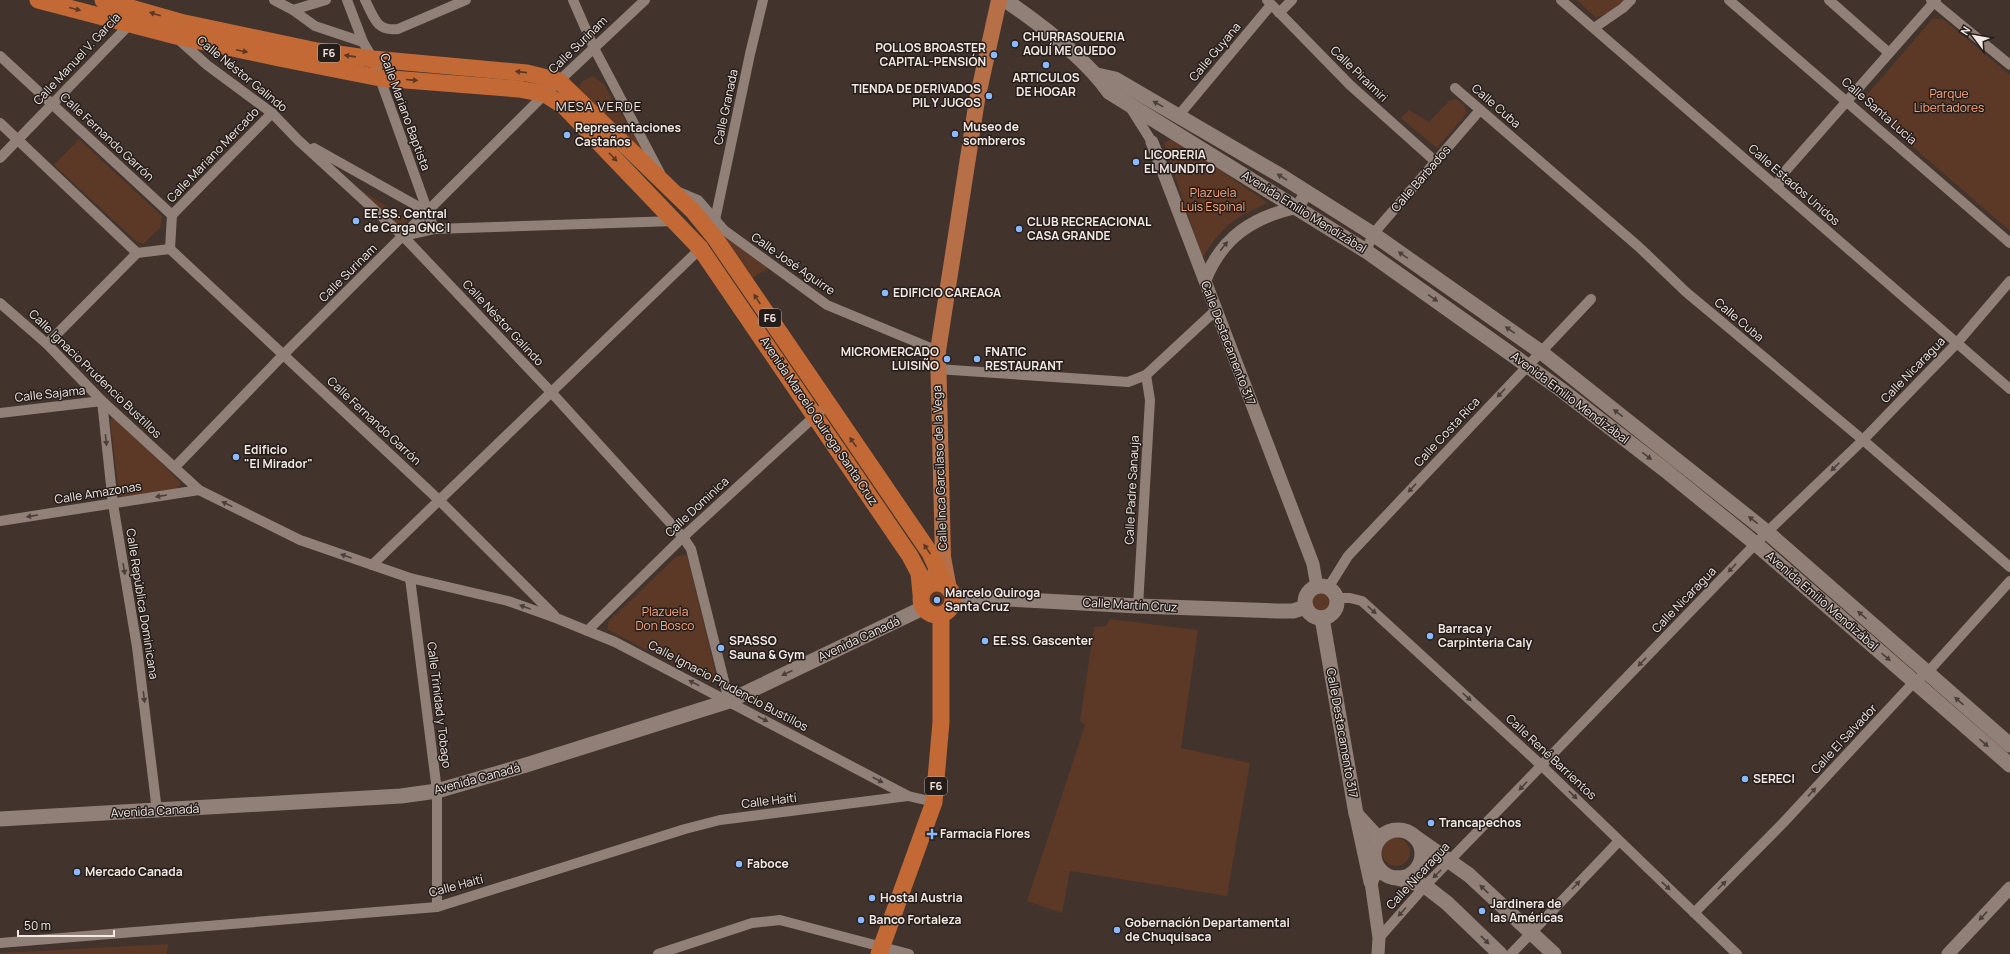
<svg xmlns="http://www.w3.org/2000/svg" width="2010" height="954" viewBox="0 0 2010 954" font-family="Manrope,sans-serif">
  <rect width="100%" height="100%" fill="#42332d"/>
  <g fill="#5c3827">
    <path d="M 1577,0 L 1624,0 L 1610,12 L 1596,18 Z"/>
    <path d="M 1933,18 L 1944,20 L 2010,75 L 2010,231 L 1868,108 L 1866,96 Z"/>
    <path d="M 592,76 L 604,84 L 616,106 L 650,157 L 645,159 L 578,90 L 581,82 Z"/>
    <path d="M 1456,99 L 1464,105 L 1467,113 L 1437,148 L 1401,118 L 1409,110 L 1429,122 L 1450,100 Z"/>
    <path d="M 1173,138 L 1268,203 C 1231,219 1224,225 1202,258 L 1164,143 Z"/>
    <path d="M 79,139 L 162,216 L 160,228 L 143,244 L 137,242 L 54,165 Z"/>
    <path d="M 361,190 L 408,220 L 398,230 L 356,192 Z"/>
    <path d="M 697,202 L 770,267 L 749,280 Z"/>
    <path d="M 116,417 L 181,483 L 177,489 L 123,498 L 119,495 L 110,419 Z"/>
    <path d="M 687,555 L 717,679 L 712,683 L 608,630 L 608,622 L 677,556 Z"/>
    <circle cx="936" cy="598" r="9"/>
    <circle cx="1320" cy="603" r="10"/>
    <path d="M 1110,619 L 1198,630 L 1181,748 L 1250,763 L 1227,896 L 1070,871 L 1062,913 L 1027,901 L 1085,725 L 1080,721 L 1094,627 L 1106,626 Z"/>
    <circle cx="1396" cy="852" r="14"/>
    <path d="M 168,944 L 167,954 L 0,954 L 0,953 Z"/>
  </g>
  <g fill="none" stroke-linecap="round" stroke-linejoin="round">
    <g stroke="#918078" stroke-width="10">
      <path d="M 274,0 L 293,10 L 326,0"/>
      <path d="M 347,0 L 363,42 L 373,59 L 434,229"/>
      <path d="M 365,0 C 374,17 376,32 398,29 L 466,0"/>
      <path d="M 573,0 L 594,48 L 660,173"/>
      <path d="M 1267,0 L 1350,85 L 1436,162"/>
      <path d="M 1561,0 L 2010,389"/>
      <path d="M 1729,0 L 2010,243"/>
      <path d="M 1829,0 L 1889,53"/>
      <path d="M 1931,0 L 2010,65"/>
      <path d="M 293,10 L 315,26 L 363,42"/>
      <path d="M 1279,13 L 1292,0"/>
      <path d="M 1594,28 L 1623,8 L 1631,0"/>
      <path d="M 178,39 L 207,65 L 272,113 L 298,140 L 403,236 L 551,392 L 683,537 L 691,549 L 729,701"/>
      <path d="M 0,56 L 172,215 L 170,249 L 440,501 L 554,615"/>
      <path d="M 1455,88 L 1639,247 L 1686,292 L 1863,440 L 2010,567"/>
      <path d="M 1130,107 L 1152,142"/>
      <path d="M 1179,115 L 1271,5"/>
      <path d="M 0,123 L 137,253 L 170,249"/>
      <path d="M 314,148 L 428,212"/>
      <path d="M 0,158 L 132,22"/>
      <path d="M 1778,188 L 1781,176 L 1936,0"/>
      <path d="M 679,192 L 698,200 L 724,230 L 827,305 L 938,351"/>
      <path d="M 172,215 L 272,113"/>
      <path d="M 715,220 L 750,54 L 763,0"/>
      <path d="M 403,236 L 434,229 L 675,221"/>
      <path d="M 1366,251 L 1373,234 L 1480,110"/>
      <path d="M 0,303 L 47,344 L 102,401 L 199,490 L 300,540 L 410,578 L 508,601 L 556,618 L 615,642 L 908,796 L 934,802"/>
      <path d="M 47,344 L 137,253"/>
      <path d="M 937,369 L 1128,382 L 1146,375 L 1216,310"/>
      <path d="M 0,413 L 102,401 L 113,504 L 137,647 L 157,811"/>
      <path d="M 175,467 L 284,354 L 545,94 L 645,0"/>
      <path d="M 0,521 L 199,490"/>
      <path d="M 372,565 L 703,246"/>
      <path d="M 410,578 L 437,791 L 437,907"/>
      <path d="M 1328,588 L 1348,556 L 1591,299"/>
      <path d="M 1336,598 L 1350,598 L 1362,601 L 1542,766 L 1737,954"/>
      <path d="M 1138,606 L 1150,400 L 1146,375"/>
      <path d="M 587,631 L 683,537 L 827,405"/>
      <path d="M 1694,913 L 1783,823 L 1914,682 L 1927,673 L 2010,581"/>
      <path d="M 1379,938 L 1425,886 L 1767,532 L 1863,440 L 1919,382 L 1957,343 L 2010,281"/>
      <path d="M 0,943 L 437,907 L 685,829 L 720,820 L 908,796"/>
      <path d="M 658,954 L 752,923 L 780,920 L 909,954"/>
      <path d="M 1511,954 L 1619,841"/>
    </g>
    <g stroke="#918078" stroke-width="13">
      <path d="M 1152,142 L 1313,564 L 1317,587"/>
      <path d="M 1205,280 C 1222,237 1253,217 1298,207 L 1306,193"/>
      <path d="M 1378,954 L 1379,938 L 1371,882 L 1379,868"/>
      <path d="M 1948,954 L 2010,888"/>
    </g>
    <g stroke="#918078" stroke-width="15">
      <path d="M 1005,0 C 1040,24 1085,58 1109,92 L 1366,251 L 1560,389 L 1665,470 L 1756,544 L 2010,765"/>
      <path d="M 1097,75 L 1115,79 L 1283,177 L 1373,234 L 1541,352 L 1767,532 L 2010,745"/>
      <circle cx="1321" cy="602" r="16"/>
      <path d="M 953,596 L 1138,606 L 1277,611 L 1293,611 L 1306,607"/>
      <path d="M 1322,618 L 1356,814 L 1379,839"/>
      <path d="M 1357,817 L 1371,882"/>
      <path d="M 0,819 L 401,796 L 437,791 L 526,765 L 729,701 L 923,608"/>
      <circle cx="1398" cy="854" r="24"/>
      <path d="M 1415,837 L 1469,875 L 1554,954"/>
      <path d="M 1398,878 L 1425,886 L 1447,903 L 1500,954"/>
    </g>
    <g stroke="#b66f47" stroke-width="16">
      <path d="M 930,583 L 942,559"/>
      <path d="M 948,584 L 943,557 L 938,351 L 977,100 L 999,0"/>
    </g>
    <g stroke="#c26936" stroke-width="17">
      <path d="M 38,0 L 176,36 L 279,58 L 380,78 L 519,89 L 545,94 L 564,106 L 700,248 L 910,556 L 919,573 L 921,594"/>
      <path d="M 103,0 L 180,22 L 317,51 L 373,59 L 527,73 L 559,81 L 693,211 L 715,238 L 930,553 L 944,584"/>
      <circle cx="937" cy="599" r="16"/>
      <path d="M 879,954 L 934,802 L 941,722 L 941,615"/>
    </g>
  </g>
  <defs><path id="oneway-solid" d="M-6-.8H1V-3.2L6.5 0L1 3.2V.8H-6Z"/></defs>
  <g fill="#5b3824">
    <use href="#oneway-solid" transform="translate(75 9) rotate(14)"/>
    <use href="#oneway-solid" transform="translate(155 14) rotate(-163)"/>
    <use href="#oneway-solid" transform="translate(242 51) rotate(12)"/>
    <use href="#oneway-solid" transform="translate(350 56) rotate(-172)"/>
    <use href="#oneway-solid" transform="translate(521 72) rotate(-174)"/>
    <use href="#oneway-solid" transform="translate(412 80) rotate(5)"/>
    <use href="#oneway-solid" transform="translate(613 157) rotate(46)"/>
    <use href="#oneway-solid" transform="translate(757 299) rotate(-123)"/>
    <use href="#oneway-solid" transform="translate(853 442) rotate(-125)"/>
    <use href="#oneway-solid" transform="translate(927 549) rotate(-124)"/>
  </g>
  <g fill="#4a403b">
    <use href="#oneway-solid" transform="translate(1158 104) rotate(-151)"/>
    <use href="#oneway-solid" transform="translate(1282 177) rotate(-148)"/>
    <use href="#oneway-solid" transform="translate(1224 246) rotate(-51)"/>
    <use href="#oneway-solid" transform="translate(1403 255) rotate(-145)"/>
    <use href="#oneway-solid" transform="translate(1433 298) rotate(35)"/>
    <use href="#oneway-solid" transform="translate(1510 330) rotate(-145)"/>
    <use href="#oneway-solid" transform="translate(1501 393) rotate(133)"/>
    <use href="#oneway-solid" transform="translate(1618 413) rotate(-142)"/>
    <use href="#oneway-solid" transform="translate(106 440) rotate(84)"/>
    <use href="#oneway-solid" transform="translate(1647 456) rotate(38)"/>
    <use href="#oneway-solid" transform="translate(1835 467) rotate(136)"/>
    <use href="#oneway-solid" transform="translate(1412 488) rotate(133)"/>
    <use href="#oneway-solid" transform="translate(161 496) rotate(171)"/>
    <use href="#oneway-solid" transform="translate(227 504) rotate(-154)"/>
    <use href="#oneway-solid" transform="translate(32 516) rotate(171)"/>
    <use href="#oneway-solid" transform="translate(1753 520) rotate(-142)"/>
    <use href="#oneway-solid" transform="translate(346 556) rotate(-161)"/>
    <use href="#oneway-solid" transform="translate(1732 568) rotate(134)"/>
    <use href="#oneway-solid" transform="translate(124 569) rotate(81)"/>
    <use href="#oneway-solid" transform="translate(525 607) rotate(-160)"/>
    <use href="#oneway-solid" transform="translate(1372 610) rotate(42)"/>
    <use href="#oneway-solid" transform="translate(1862 615) rotate(-139)"/>
    <use href="#oneway-solid" transform="translate(1886 657) rotate(41)"/>
    <use href="#oneway-solid" transform="translate(1642 662) rotate(134)"/>
    <use href="#oneway-solid" transform="translate(787 673) rotate(155)"/>
    <use href="#oneway-solid" transform="translate(694 683) rotate(-153)"/>
    <use href="#oneway-solid" transform="translate(144 697) rotate(83)"/>
    <use href="#oneway-solid" transform="translate(1467 697) rotate(42)"/>
    <use href="#oneway-solid" transform="translate(1959 701) rotate(-139)"/>
    <use href="#oneway-solid" transform="translate(763 719) rotate(28)"/>
    <use href="#oneway-solid" transform="translate(1984 743) rotate(41)"/>
    <use href="#oneway-solid" transform="translate(878 780) rotate(28)"/>
    <use href="#oneway-solid" transform="translate(1523 786) rotate(134)"/>
    <use href="#oneway-solid" transform="translate(1812 792) rotate(-47)"/>
    <use href="#oneway-solid" transform="translate(1573 795) rotate(44)"/>
    <use href="#oneway-solid" transform="translate(1437 874) rotate(135)"/>
    <use href="#oneway-solid" transform="translate(1576 885) rotate(-46)"/>
    <use href="#oneway-solid" transform="translate(1722 885) rotate(-45)"/>
    <use href="#oneway-solid" transform="translate(1666 886) rotate(44)"/>
    <use href="#oneway-solid" transform="translate(1484 889) rotate(-137)"/>
    <use href="#oneway-solid" transform="translate(1402 912) rotate(132)"/>
    <use href="#oneway-solid" transform="translate(1983 916) rotate(133)"/>
    <use href="#oneway-solid" transform="translate(1485 940) rotate(44)"/>
  </g>
  <g fill="#8abafc" stroke="#241d1a" stroke-width="1.5">
    <circle cx="1015" cy="44" r="4"/>
    <circle cx="994" cy="55" r="4"/>
    <circle cx="1046" cy="65" r="4"/>
    <circle cx="989" cy="96" r="4"/>
    <circle cx="955" cy="134" r="4"/>
    <circle cx="567" cy="135" r="4"/>
    <circle cx="1136" cy="162" r="4"/>
    <circle cx="356" cy="221" r="4"/>
    <circle cx="1019" cy="229" r="4"/>
    <circle cx="885" cy="293" r="4"/>
    <circle cx="947" cy="359" r="4"/>
    <circle cx="977" cy="359" r="4"/>
    <circle cx="236" cy="457" r="4"/>
    <circle cx="937" cy="600" r="4"/>
    <circle cx="1430" cy="636" r="4"/>
    <circle cx="985" cy="641" r="4"/>
    <circle cx="721" cy="648" r="4"/>
    <circle cx="1745" cy="779" r="4"/>
    <circle cx="1431" cy="823" r="4"/>
    <path d="M930 828h4v4h4v4h-4v4h-4v-4h-4v-4h4z"/>
    <circle cx="739" cy="864" r="4"/>
    <circle cx="77" cy="872" r="4"/>
    <circle cx="872" cy="898" r="4"/>
    <circle cx="1482" cy="911" r="4"/>
    <circle cx="861" cy="920" r="4"/>
    <circle cx="1117" cy="930" r="4"/>
  </g>
  <g text-anchor="middle" stroke-width="3" stroke-linejoin="round" paint-order="stroke">
    <g fill="#241d1a" stroke="#b4aba7" stroke-width="1">
      <rect x="318" y="44" width="22" height="18" rx="3"/>
      <rect x="759" y="309" width="22" height="18" rx="3"/>
      <rect x="925" y="777" width="22" height="18" rx="3"/>
    </g>
    <g font-size="11" font-weight="bold" fill="#f2e8e4">
      <text x="329" y="57">F6</text>
      <text x="770" y="322">F6</text>
      <text x="936" y="790">F6</text>
    </g>
    <g font-size="12" font-weight="bold" fill="#f2e8e4" stroke="#241d1a" text-anchor="start">
      <text x="1023" y="41">CHURRASQUERIA<tspan x="1023" dy="14">AQUÍ ME QUEDO</tspan></text>
      <text x="986" y="52" text-anchor="end">POLLOS BROASTER<tspan x="986" dy="14">CAPITAL-PENSIÓN</tspan></text>
      <text x="1046" y="82" text-anchor="middle">ARTICULOS<tspan x="1046" dy="14">DE HOGAR</tspan></text>
      <text x="981" y="93" text-anchor="end">TIENDA DE DERIVADOS<tspan x="981" dy="14">PIL Y JUGOS</tspan></text>
      <text x="963" y="131">Museo de<tspan x="963" dy="14">sombreros</tspan></text>
      <text x="575" y="132">Representaciones<tspan x="575" dy="14">Castaños</tspan></text>
      <text x="1144" y="159">LICORERIA<tspan x="1144" dy="14">EL MUNDITO</tspan></text>
      <text x="364" y="218">EE.SS. Central<tspan x="364" dy="14">de Carga GNC I</tspan></text>
      <text x="1027" y="226">CLUB RECREACIONAL<tspan x="1027" dy="14">CASA GRANDE</tspan></text>
      <text x="893" y="297">EDIFICIO CAREAGA</text>
      <text x="939" y="356" text-anchor="end">MICROMERCADO<tspan x="939" dy="14">LUISIÑO</tspan></text>
      <text x="985" y="356">FNATIC<tspan x="985" dy="14">RESTAURANT</tspan></text>
      <text x="244" y="454">Edificio<tspan x="244" dy="14">"El Mirador"</tspan></text>
      <text x="945" y="597">Marcelo Quiroga<tspan x="945" dy="14">Santa Cruz</tspan></text>
      <text x="1438" y="633">Barraca y<tspan x="1438" dy="14">Carpinteria Caly</tspan></text>
      <text x="729" y="645">SPASSO<tspan x="729" dy="14">Sauna &amp; Gym</tspan></text>
      <text x="993" y="645">EE.SS. Gascenter</text>
      <text x="1753" y="783">SERECI</text>
      <text x="1439" y="827">Trancapechos</text>
      <text x="940" y="838">Farmacia Flores</text>
      <text x="747" y="868">Faboce</text>
      <text x="85" y="876">Mercado Canada</text>
      <text x="880" y="902">Hostal Austria</text>
      <text x="1490" y="908">Jardinera de<tspan x="1490" dy="14">las Américas</tspan></text>
      <text x="869" y="924">Banco Fortaleza</text>
      <text x="1125" y="927">Gobernación Departamental<tspan x="1125" dy="14">de Chuquisaca</tspan></text>
    </g>
    <g font-size="12" fill="#f2e8e4" stroke="#241d1a">
      <text transform="translate(578 45) rotate(-44)" y="4">Calle Surinam</text>
      <text transform="translate(1215 52) rotate(-50)" y="4">Calle Guyana</text>
      <text transform="translate(77 59) rotate(-47)" y="4">Calle Manuel V. García</text>
      <text transform="translate(242 74) rotate(39)" y="4">Calle Néstor Galindo</text>
      <text transform="translate(1359 74) rotate(44)" y="4">Calle Piraimiri</text>
      <text transform="translate(1496 106) rotate(41)" y="4">Calle Cuba</text>
      <text transform="translate(726 107) rotate(-78)" y="4">Calle Granada</text>
      <text transform="translate(1879 111) rotate(41)" y="4">Calle Santa Lucia</text>
      <text transform="translate(405 112) rotate(70)" y="4">Calle Mariano Baptista</text>
      <text transform="translate(107 137) rotate(43)" y="4">Calle Fernando Garrón</text>
      <text transform="translate(213 155) rotate(-46)" y="4">Calle Mariano Mercado</text>
      <text transform="translate(1421 179) rotate(-49)" y="4">Calle Barbados</text>
      <text transform="translate(1794 185) rotate(41)" y="4">Calle Estados Unidos</text>
      <text transform="translate(1304 212) rotate(32)" y="4">Avenida Emilio Mendizábal</text>
      <text transform="translate(793 264) rotate(35)" y="4">Calle José Aguirre</text>
      <text transform="translate(348 273) rotate(-45)" y="4">Calle Surinam</text>
      <text transform="translate(1739 320) rotate(40)" y="4">Calle Cuba</text>
      <text transform="translate(503 323) rotate(47)" y="4">Calle Néstor Galindo</text>
      <text transform="translate(1228 343) rotate(69)" y="4">Calle Destacamento 317</text>
      <text transform="translate(1913 370) rotate(-46)" y="4">Calle Nicaragua</text>
      <text transform="translate(95 374) rotate(44)" y="4">Calle Ignacio Prudencio Bustillos</text>
      <text transform="translate(50 394) rotate(-6)" y="4">Calle Sajama</text>
      <text transform="translate(1570 398) rotate(37)" y="4">Avenida Emilio Mendizábal</text>
      <text transform="translate(374 421) rotate(43)" y="4">Calle Fernando Garrón</text>
      <text transform="translate(819 421) rotate(56)" y="4">Avenida Marcelo Quiroga Santa Cruz</text>
      <text transform="translate(1447 432) rotate(-47)" y="4">Calle Costa Rica</text>
      <text transform="translate(940 468) rotate(-92)" y="4">Calle Inca Garcilaso de la Vega</text>
      <text transform="translate(1132 490) rotate(-87)" y="4">Calle Padre Sanauja</text>
      <text transform="translate(98 493) rotate(-9)" y="4">Calle Amazonas</text>
      <text transform="translate(697 507) rotate(-43)" y="4">Calle Dominica</text>
      <text transform="translate(1684 600) rotate(-46)" y="4">Calle Nicaragua</text>
      <text transform="translate(1822 601) rotate(41)" y="4">Avenida Emilio Mendizábal</text>
      <text transform="translate(142 604) rotate(81)" y="4">Calle República Dominicana</text>
      <text transform="translate(1130 605) rotate(3)" y="4">Calle Martín Cruz</text>
      <text transform="translate(859 639) rotate(-25)" y="4">Avenida Canadá</text>
      <text transform="translate(728 686) rotate(28)" y="4">Calle Ignacio Prudencio Bustillos</text>
      <text transform="translate(439 705) rotate(83)" y="4">Calle Trinidad y Tobago</text>
      <text transform="translate(1342 733) rotate(80)" y="4">Calle Destacamento 317</text>
      <text transform="translate(1844 739) rotate(-47)" y="4">Calle El Salvador</text>
      <text transform="translate(1551 757) rotate(43)" y="4">Calle René Barrientos</text>
      <text transform="translate(477 779) rotate(-15)" y="4">Avenida Canadá</text>
      <text transform="translate(769 801) rotate(-7)" y="4">Calle Haití</text>
      <text transform="translate(155 811) rotate(-3)" y="4">Avenida Canadá</text>
      <text transform="translate(1418 876) rotate(-47)" y="4">Calle Nicaragua</text>
      <text transform="translate(456 886) rotate(-15)" y="4">Calle Haití</text>
    </g>
    <g font-size="12" fill="#fea77c" stroke="#241d1a">
      <text x="1949" y="98">Parque<tspan x="1949" dy="14">Libertadores</tspan></text>
      <text x="1213" y="197">Plazuela<tspan x="1213" dy="14">Luis Espinal</tspan></text>
      <text x="665" y="616">Plazuela<tspan x="665" dy="14">Don Bosco</tspan></text>
    </g>
    <g font-size="13" letter-spacing="1" fill="#f2e8e4" stroke="#241d1a">
      <text x="599" y="111">MESA VERDE</text>
    </g>
  </g>
  <g transform="translate(1974 36) rotate(302)" stroke="#241d1a" stroke-width="3" paint-order="stroke">
  <path d="M0-3L7 15L0 10L-7 15Z" fill="#f2e8e4"/>
  <text y="-6" font-size="11" font-weight="bold" text-anchor="middle" fill="#f2e8e4">N</text>
  </g>
  <path d="M18 930v6h96v-6" fill="none" stroke="#f2e8e4" stroke-width="2"/>
  <text x="24" y="930" font-size="12" fill="#f2e8e4" stroke="#241d1a" stroke-width="3" paint-order="stroke">50 m</text>
</svg>
